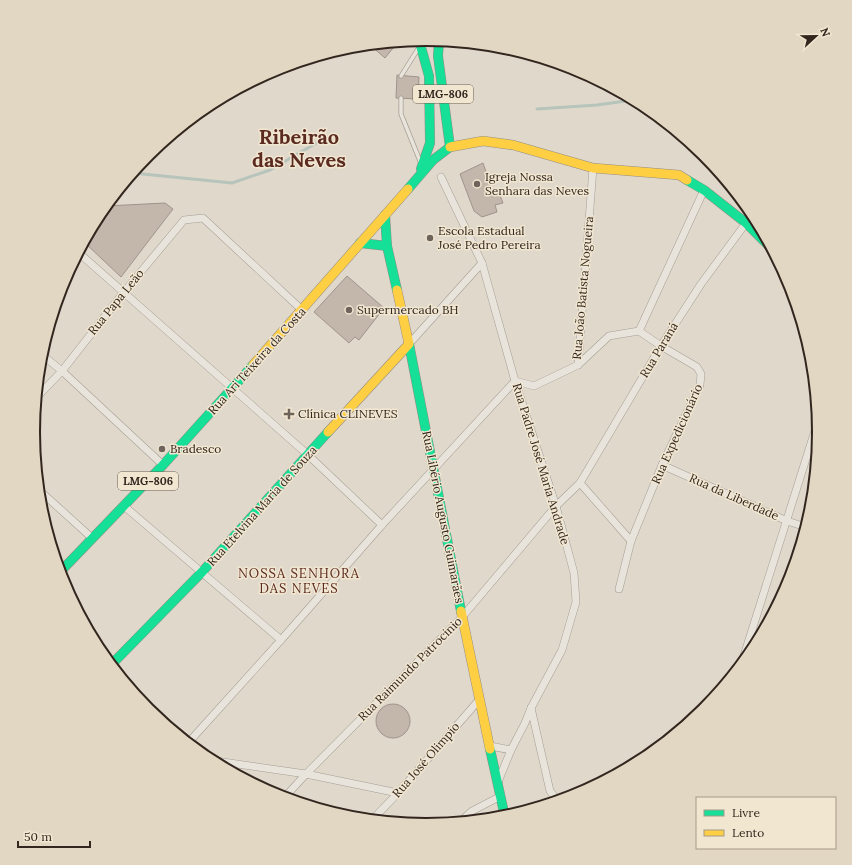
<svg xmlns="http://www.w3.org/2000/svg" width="852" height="865" viewBox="0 0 852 865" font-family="Lora,serif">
  <rect width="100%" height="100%" fill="#e0d8cb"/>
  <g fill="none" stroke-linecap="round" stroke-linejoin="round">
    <g stroke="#b6c4bb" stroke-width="3">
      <path d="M 537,109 L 597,105 L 633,100"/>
      <path d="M 133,173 L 232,183 L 270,170 L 325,138"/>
    </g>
  </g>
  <g fill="#c3b7ac" stroke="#a0948b">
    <path d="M 398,42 L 385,58 L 370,45 Z"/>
    <path d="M 397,75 L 419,77 L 418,99 L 396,98 Z"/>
    <path d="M 483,163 L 494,195 L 499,193 L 503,203 L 495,205 L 497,212 L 482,217 L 474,211 L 460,174 Z"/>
    <path d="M 165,203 L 173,209 L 121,277 L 84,242 L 99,214 L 106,206 Z"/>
    <path d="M 347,276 L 384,308 L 359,340 L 355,337 L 349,343 L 314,312 Z"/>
    <circle cx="393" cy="721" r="17"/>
  </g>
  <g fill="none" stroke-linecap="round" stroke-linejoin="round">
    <defs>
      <g id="lane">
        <path d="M 401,76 L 418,49"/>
        <path d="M 401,98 L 401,114 L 420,161"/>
      </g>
      <g id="street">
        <path d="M 441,177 L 482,263 L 515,381 L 556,506 L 574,573 L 576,602 L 562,650 L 531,708 L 525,723 L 511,750 L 498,782"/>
        <path d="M 79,253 L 307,454 L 382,525"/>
        <path d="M 639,331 L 704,190"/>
        <path d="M 409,344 L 482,263"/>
        <path d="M 41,354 L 62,371 L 163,465"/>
        <path d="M 578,365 L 593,168"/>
        <path d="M 515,381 L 534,386 L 578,365 L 609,336 L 639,331 L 661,346 L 697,367 L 701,374 L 700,385 L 662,465 L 631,541 L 619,589"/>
        <path d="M 36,398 L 62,371 L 124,292 L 184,220 L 203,218 L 302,310"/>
        <path d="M 662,465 L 787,521 L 806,527"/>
        <path d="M 580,483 L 631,541"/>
        <path d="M 39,490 L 92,538"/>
        <path d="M 124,506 L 281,640"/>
        <path d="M 741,665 L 818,421"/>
        <path d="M 531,708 L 550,791 L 558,801"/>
        <path d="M 188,743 L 281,640 L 382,525 L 515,381"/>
        <path d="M 490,746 L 511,750"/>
        <path d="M 209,760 L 306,774 L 398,793"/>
        <path d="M 284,798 L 306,774 L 463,616 L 556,506 L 580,483 L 661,346 L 701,284 L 746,223"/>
        <path d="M 372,820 L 398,793 L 479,700"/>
        <path d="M 460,822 L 472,811 L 501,796"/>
      </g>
      <g id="fast">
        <path d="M 419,40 L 429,76 L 430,143 L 421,169"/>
        <path d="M 439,41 L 438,56 L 450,147"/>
        <path d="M 687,180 L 704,190 L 746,223 L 771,248"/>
        <path d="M 408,189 L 433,160 L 450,147"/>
        <path d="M 385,215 L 387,246 L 397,290"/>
        <path d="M 360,243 L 387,246"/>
        <path d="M 409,344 L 461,611"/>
        <path d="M 60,572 L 163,465 L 253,365"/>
        <path d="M 111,665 L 202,572 L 328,432"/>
        <path d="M 490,749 L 505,817"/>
      </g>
      <g id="slow">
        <path d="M 450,147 L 483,141 L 513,145 L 593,168 L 679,175 L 687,180"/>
        <path d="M 253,365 L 408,189"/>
        <path d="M 328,432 L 409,344 L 397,290"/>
        <path d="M 461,611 L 490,749"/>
      </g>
    </defs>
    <use href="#lane" stroke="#a59e94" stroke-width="5"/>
    <use href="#street" stroke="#a59e94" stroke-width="8"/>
    <use href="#fast" stroke="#958d84" stroke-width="10"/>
    <use href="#slow" stroke="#958d84" stroke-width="10"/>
    <use href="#lane" stroke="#e8e4dc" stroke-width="3.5"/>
    <use href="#street" stroke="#e8e4dc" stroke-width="7"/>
    <use href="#fast" stroke="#16e098" stroke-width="9"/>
    <use href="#slow" stroke="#ffcf43" stroke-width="9"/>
  </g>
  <g fill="#6f645b" stroke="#f1e6d0" stroke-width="1.5">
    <circle cx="477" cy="184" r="4"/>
    <circle cx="430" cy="238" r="4"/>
    <circle cx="349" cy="310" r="4"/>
    <path d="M287 408h4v4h4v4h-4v4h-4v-4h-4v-4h4z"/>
    <circle cx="162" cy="449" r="4"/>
  </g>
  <g text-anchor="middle" stroke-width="3" stroke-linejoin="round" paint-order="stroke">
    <g fill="#f1e6d0" stroke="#6b6053" stroke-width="1">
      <rect x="413" y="85" width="60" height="18" rx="3"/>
      <rect x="118" y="472" width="60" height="18" rx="3"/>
    </g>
    <g font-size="11" font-weight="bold" fill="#32261e">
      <text x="443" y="98">LMG-806</text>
      <text x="148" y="485">LMG-806</text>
    </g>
    <g font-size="12" fill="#32261e" stroke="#f1e6d0" text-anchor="start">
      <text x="485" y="181">Igreja Nossa<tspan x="485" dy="14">Senhara das Neves</tspan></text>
      <text x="438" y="235">Escola Estadual<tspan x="438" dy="14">José Pedro Pereira</tspan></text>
      <text x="357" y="314">Supermercado BH</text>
      <text x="298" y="418">Clínica CLINEVES</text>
      <text x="170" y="453">Bradesco</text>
    </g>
    <g font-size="12" fill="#32261e" stroke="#f1e6d0">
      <text transform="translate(583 288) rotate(-85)" y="4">Rua João Batista Nogueira</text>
      <text transform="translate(116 302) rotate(-51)" y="4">Rua Papa Leão</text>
      <text transform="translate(659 350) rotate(-59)" y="4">Rua Paraná</text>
      <text transform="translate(257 361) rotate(-48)" y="4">Rua Ari Teixeira da Costa</text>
      <text transform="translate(677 434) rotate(-66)" y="4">Rua Expedicionário</text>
      <text transform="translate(541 464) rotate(73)" y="4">Rua Padre José Maria Andrade</text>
      <text transform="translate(734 497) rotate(24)" y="4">Rua da Liberdade</text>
      <text transform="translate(262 506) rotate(-48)" y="4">Rua Etelvina Maria de Souza</text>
      <text transform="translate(443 517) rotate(79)" y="4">Rua Libério Augusto Guimarães</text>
      <text transform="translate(410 669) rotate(-45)" y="4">Rua Raimundo Patrocinio</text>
      <text transform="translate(426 760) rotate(-49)" y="4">Rua José Olimpio</text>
    </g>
    <g font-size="13" letter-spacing="1" fill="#5b2a21" stroke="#f1e6d0">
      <text x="299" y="578">NOSSA SENHORA<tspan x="299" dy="15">DAS NEVES</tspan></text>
    </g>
    <g font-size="20" font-weight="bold" fill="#5b2a21" stroke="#f1e6d0">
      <text x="299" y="144">Ribeirão<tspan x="299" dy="23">das Neves</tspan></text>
    </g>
  </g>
  <path d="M0 0H852V865H0ZM40 432a386 386 0 1 1 772 0a386 386 0 1 1-772 0Z" fill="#e2d7c2" fill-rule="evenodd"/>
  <path fill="none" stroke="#32261e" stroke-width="2" d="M40 432a386 386 0 1 1 772 0a386 386 0 1 1-772 0Z"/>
  <rect x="696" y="797" width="140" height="52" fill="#f1e6d0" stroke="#a59989"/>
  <rect x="704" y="810" width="20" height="6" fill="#16e098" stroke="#a59989"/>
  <text x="732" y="817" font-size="12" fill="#32261e">Livre</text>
  <rect x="704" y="830" width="20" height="6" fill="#ffcf43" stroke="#a59989"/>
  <text x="732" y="837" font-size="12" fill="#32261e">Lento</text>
  <g transform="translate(816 36) rotate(68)" stroke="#f1e6d0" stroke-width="3" paint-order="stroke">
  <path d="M0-3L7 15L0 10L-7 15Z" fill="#32261e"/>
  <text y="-6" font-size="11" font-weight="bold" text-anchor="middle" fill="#32261e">N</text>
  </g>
  <path d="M18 841v6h72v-6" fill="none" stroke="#32261e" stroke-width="2"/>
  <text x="24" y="841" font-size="12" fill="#32261e" stroke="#f1e6d0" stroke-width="3" paint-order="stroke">50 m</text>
</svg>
